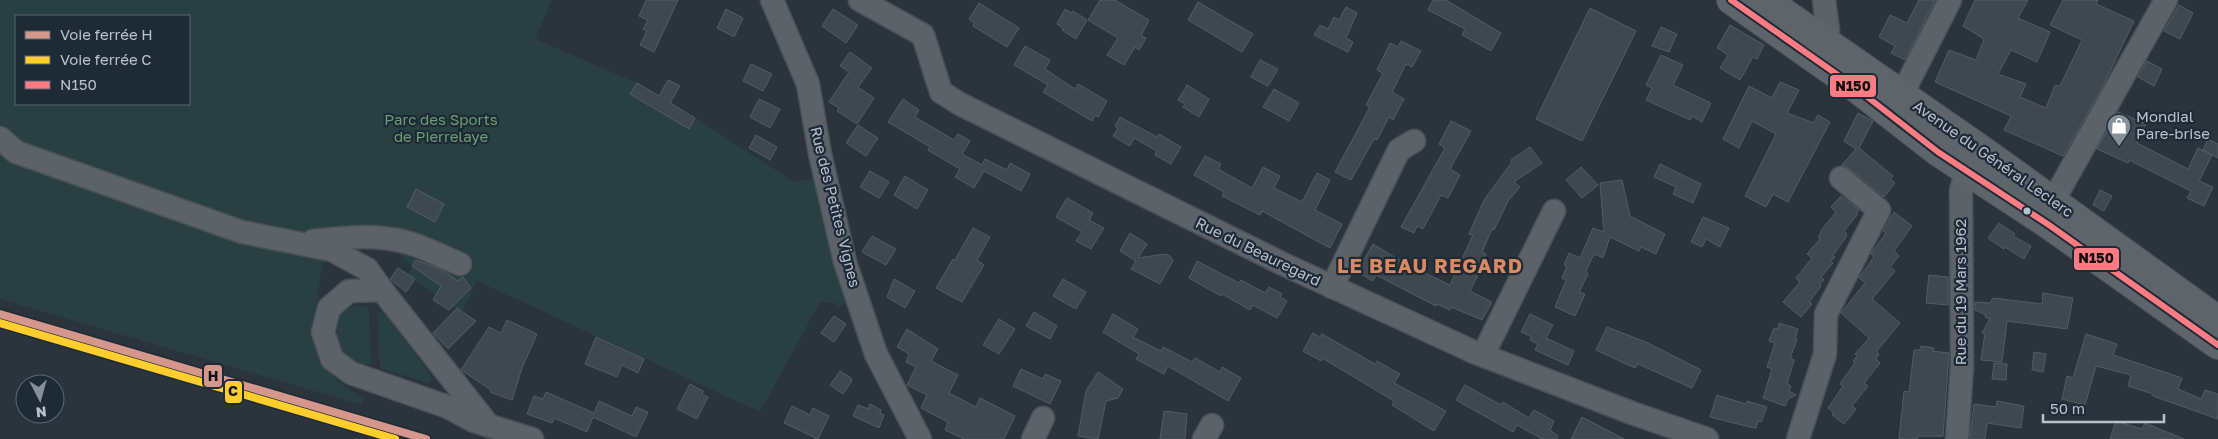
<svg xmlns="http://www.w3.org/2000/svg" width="2218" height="439" viewBox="0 0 2218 439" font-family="'Golos Text',sans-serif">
  <rect width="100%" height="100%" fill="#2b343c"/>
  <g fill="#284042" fill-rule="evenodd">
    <path d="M 0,0 L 552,0 L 535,39 L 637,83 L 659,95 L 668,80 L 680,86 L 671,102 L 794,182 L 814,178 L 851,302 L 838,307 L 836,303 L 820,302 L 760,412 L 477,281 L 462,312 L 408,275 L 412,266 L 390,246 L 333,248 C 320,262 319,282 318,299 C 317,311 313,322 313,334 C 314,363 339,385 363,398 L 362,405 L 0,299 ZM 16,16 L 189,16 L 189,104 L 16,104 Z"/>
    <path d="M 360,305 L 368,307 L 369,310 L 371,364 C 349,364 338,353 337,331 C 337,327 337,320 339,316 C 344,309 352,307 360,305 Z"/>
    <path d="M 383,310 L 431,375 L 430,382 L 424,382 L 380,368 L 377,314 Z"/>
  </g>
  <g fill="#40484f" stroke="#535c63">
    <path d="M 646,0 L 678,0 L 654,52 L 640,45 L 647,31 L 643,29 L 648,20 L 639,16 Z"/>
    <path d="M 1100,0 L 1115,0 L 1149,20 L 1141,36 L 1146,38 L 1139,50 L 1135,47 L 1124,65 L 1107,55 L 1118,38 L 1088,20 Z"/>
    <path d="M 1433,0 L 1446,0 L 1501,33 L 1491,51 L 1462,35 L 1465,29 L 1428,10 Z"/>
    <path d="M 1919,0 L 1935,0 L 1905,60 L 1891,53 L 1895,46 L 1879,37 L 1890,15 L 1907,23 Z"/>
    <path d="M 1975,0 L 2028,0 L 2018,18 L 2050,32 L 2037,62 L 2011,50 L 1998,74 L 2026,84 L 2020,97 L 2046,108 L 2055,85 L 2060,86 L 2082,40 L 2050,25 L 2063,0 L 2098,0 L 2096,4 L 2134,21 L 2104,84 L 2063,156 L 2004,130 L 2011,116 L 1935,82 L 1949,50 L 1976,60 L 1984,39 L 1963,26 Z"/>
    <path d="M 1198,2 L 1253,34 L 1242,52 L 1188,20 Z"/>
    <path d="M 979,3 L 1019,28 L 1007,47 L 973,26 L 974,23 L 969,19 Z"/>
    <path d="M 2179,5 L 2193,13 L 2180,39 L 2164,31 Z"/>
    <path d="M 1346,7 L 1357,13 L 1346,38 L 1353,42 L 1348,52 L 1314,35 L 1320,25 L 1328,29 L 1334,17 L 1339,20 Z"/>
    <path d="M 1590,8 L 1636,31 L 1582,141 L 1536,119 Z"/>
    <path d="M 726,9 L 743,18 L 734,37 L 717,28 Z"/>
    <path d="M 833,9 L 858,25 L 846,43 L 822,26 Z"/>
    <path d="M 1065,9 L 1072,13 L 1073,11 L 1087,20 L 1076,39 L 1062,30 L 1063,28 L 1057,24 Z"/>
    <path d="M 1730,25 L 1764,45 L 1757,59 L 1753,57 L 1740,80 L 1720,68 L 1728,55 L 1717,48 Z"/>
    <path d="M 1661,27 L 1677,34 L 1669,52 L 1652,46 Z"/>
    <path d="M 1401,41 L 1421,51 L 1412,67 L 1406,64 L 1392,92 L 1404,99 L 1393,120 L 1389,117 L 1377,140 L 1374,139 L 1351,180 L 1335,172 L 1370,107 L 1366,105 L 1383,73 L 1377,70 L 1390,43 L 1398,47 Z"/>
    <path d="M 1025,46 L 1050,60 L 1045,69 L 1075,89 L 1078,84 L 1107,101 L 1098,117 L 1095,115 L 1092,121 L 1043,92 L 1048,85 L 1014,65 Z"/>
    <path d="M 850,52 L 872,68 L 858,87 L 874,98 L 857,124 L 837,111 L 839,108 L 829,102 L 849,72 L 840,66 Z"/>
    <path d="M 1661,55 L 1683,65 L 1673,85 L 1711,103 L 1702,122 L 1692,116 L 1690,120 L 1646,100 L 1652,88 L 1646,85 Z"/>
    <path d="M 1260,60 L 1278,69 L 1268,86 L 1251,77 Z"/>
    <path d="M 2147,61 L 2162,69 L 2154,86 L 2138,77 Z"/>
    <path d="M 751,64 L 772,74 L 763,91 L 743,81 Z"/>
    <path d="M 668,80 L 680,86 L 670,103 L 695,118 L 689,129 L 630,94 L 637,83 L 659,96 Z"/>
    <path d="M 1780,82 L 1799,90 L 1787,113 L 1814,123 L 1818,115 L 1830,122 L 1788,202 L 1773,194 L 1766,207 L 1745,196 L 1776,134 L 1752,121 L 1739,148 L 1723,139 L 1749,86 L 1772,98 Z"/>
    <path d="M 1187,85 L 1209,99 L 1199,117 L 1183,107 L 1185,104 L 1178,100 Z"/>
    <path d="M 1274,89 L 1299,103 L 1289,121 L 1263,107 Z"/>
    <path d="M 759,99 L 780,109 L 770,128 L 750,117 Z"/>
    <path d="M 903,99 L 919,110 L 915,117 L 954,140 L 958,134 L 970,141 L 962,154 L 982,165 L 985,159 L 1007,170 L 1010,163 L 1030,174 L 1021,191 L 984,171 L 974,188 L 955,177 L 960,169 L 928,150 L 930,147 L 888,122 Z"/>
    <path d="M 2118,112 L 2146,124 L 2137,143 L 2188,169 L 2198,148 L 2212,155 L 2199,181 L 2213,187 L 2204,206 L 2187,198 L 2191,191 L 2129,160 L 2128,163 L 2097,149 Z"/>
    <path d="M 1858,113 L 1873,121 L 1859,148 L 1893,176 L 1890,179 L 1895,183 L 1884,197 L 1849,168 L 1842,165 L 1856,149 L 1844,141 Z"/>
    <path d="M 1120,117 L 1157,137 L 1159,134 L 1181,147 L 1171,164 L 1155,155 L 1157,151 L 1134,138 L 1130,146 L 1113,136 L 1118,128 L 1115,126 Z"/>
    <path d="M 1451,121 L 1471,131 L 1450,169 L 1460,175 L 1448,198 L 1441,195 L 1423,229 L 1417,226 L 1414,233 L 1401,227 L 1445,148 L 1439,144 Z"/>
    <path d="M 858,125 L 878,138 L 866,156 L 846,143 Z"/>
    <path d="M 756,135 L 777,147 L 770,160 L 749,148 Z"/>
    <path d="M 2208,139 L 2218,144 L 2218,158 L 2203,150 Z"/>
    <path d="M 1530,147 L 1542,163 L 1514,182 L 1520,187 L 1508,201 L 1494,230 L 1492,229 L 1482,252 L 1486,254 L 1480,267 L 1482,267 L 1470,291 L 1492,302 L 1482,320 L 1451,307 L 1450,310 L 1437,304 L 1436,306 L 1376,275 L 1373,281 L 1357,272 L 1373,244 L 1406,264 L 1450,285 L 1473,235 L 1469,234 L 1484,200 L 1512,162 L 1511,160 Z"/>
    <path d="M 1205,156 L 1221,164 L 1218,169 L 1252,188 L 1263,167 L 1280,176 L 1274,188 L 1302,202 L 1317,173 L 1330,180 L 1315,210 L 1342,224 L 1330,248 L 1262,211 L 1260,215 L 1222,196 L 1224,192 L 1194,175 Z"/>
    <path d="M 1660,164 L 1701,184 L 1693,203 L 1673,194 L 1676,187 L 1654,177 Z"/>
    <path d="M 1581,167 L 1598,185 L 1582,198 L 1566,180 Z"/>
    <path d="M 870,171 L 889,182 L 879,198 L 860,187 Z"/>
    <path d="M 905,176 L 928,190 L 917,209 L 894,195 Z"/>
    <path d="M 1622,180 L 1630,216 L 1665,234 L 1656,254 L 1641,247 L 1639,251 L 1610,237 L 1603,258 L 1594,254 L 1586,271 L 1588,274 L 1579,292 L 1585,294 L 1575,316 L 1555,307 L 1566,280 L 1562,278 L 1567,266 L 1564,265 L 1569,253 L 1580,258 L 1593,228 L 1604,232 L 1600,183 Z"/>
    <path d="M 416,189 L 444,204 L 435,222 L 407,207 Z"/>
    <path d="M 2100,190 L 2112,196 L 2104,211 L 2093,205 Z"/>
    <path d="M 1841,196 L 1859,210 L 1856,214 L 1857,215 L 1844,231 L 1847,234 L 1845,239 L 1833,255 L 1835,257 L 1831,261 L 1833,263 L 1821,277 L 1824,280 L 1820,284 L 1821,286 L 1809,302 L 1812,304 L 1801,317 L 1783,302 L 1800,282 L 1796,278 L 1812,258 L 1807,254 L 1820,239 L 1818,237 L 1821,233 L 1820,232 L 1836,212 L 1831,207 Z"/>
    <path d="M 1067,198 L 1093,213 L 1089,220 L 1104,228 L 1091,249 L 1076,241 L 1082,232 L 1056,217 Z"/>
    <path d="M 1894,212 L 1912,226 L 1894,251 L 1899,256 L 1890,267 L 1895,271 L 1872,299 L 1900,323 L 1876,352 L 1879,354 L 1876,359 L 1880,363 L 1864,383 L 1868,386 L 1852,406 L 1856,409 L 1844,424 L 1832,415 L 1834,413 L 1828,408 L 1843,386 L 1840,384 L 1844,378 L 1855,363 L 1853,361 L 1857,356 L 1855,354 L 1869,338 L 1841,313 L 1865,283 L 1859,278 L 1874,257 L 1871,254 L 1886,233 L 1883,231 Z"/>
    <path d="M 1703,217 L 1729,228 L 1720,247 L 1706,239 L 1702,247 L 1691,242 Z"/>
    <path d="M 1999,223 L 2015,234 L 2013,236 L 2031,246 L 2024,259 L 2005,247 L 2004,249 L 1988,238 Z"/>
    <path d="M 973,228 L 990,237 L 977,260 L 984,265 L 962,302 L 936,288 L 953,259 L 955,260 Z"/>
    <path d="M 1130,233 L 1147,244 L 1138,258 L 1165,254 L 1170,256 L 1173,261 L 1160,284 L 1131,269 L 1136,261 L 1120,251 Z"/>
    <path d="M 872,236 L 896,249 L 886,265 L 862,252 Z"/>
    <path d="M 416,260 L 440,269 L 458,281 L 463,277 L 471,288 L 449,310 L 433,300 L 441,286 L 412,266 Z"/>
    <path d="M 1197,261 L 1239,283 L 1241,280 L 1265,293 L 1269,287 L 1282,294 L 1280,297 L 1287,301 L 1277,318 L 1253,305 L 1250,310 L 1222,294 L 1221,296 L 1189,278 Z"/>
    <path d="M 398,268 L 415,279 L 406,292 L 390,279 Z"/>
    <path d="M 1929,275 L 1948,277 L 1948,305 L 1926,303 Z"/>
    <path d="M 894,279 L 915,291 L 905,308 L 887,297 Z"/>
    <path d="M 1063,279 L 1086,292 L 1076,309 L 1053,296 Z"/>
    <path d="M 2043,293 L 2073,298 L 2067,329 L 2007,321 L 2002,362 L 1981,360 L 1985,333 L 1982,333 L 1990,319 L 1985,317 L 1986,315 L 1975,310 L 1975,302 L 1990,303 L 1993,298 L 2042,304 Z"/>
    <path d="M 457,308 L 476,321 L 448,349 L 433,333 Z"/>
    <path d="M 1034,312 L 1057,326 L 1050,339 L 1026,326 Z"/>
    <path d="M 1113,314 L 1138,329 L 1133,337 L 1161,351 L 1163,347 L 1192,362 L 1195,358 L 1220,372 L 1222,367 L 1241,378 L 1228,401 L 1168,366 L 1164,374 L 1136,359 L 1139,354 L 1103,332 Z"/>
    <path d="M 1530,314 L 1553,325 L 1546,338 L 1574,351 L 1568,365 L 1535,350 L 1538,344 L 1530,340 L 1532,337 L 1521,332 Z"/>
    <path d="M 834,316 L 846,324 L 834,342 L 821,333 Z"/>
    <path d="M 999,319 L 1015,329 L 999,354 L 983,345 Z"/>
    <path d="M 507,320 L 537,334 L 522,368 L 512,400 L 490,392 L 491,390 L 461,370 L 489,327 L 501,333 Z"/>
    <path d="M 1779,323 L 1798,329 L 1795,339 L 1797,340 L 1790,358 L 1794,360 L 1787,384 L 1791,386 L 1789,391 L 1796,395 L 1788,399 L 1785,406 L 1763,398 L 1772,369 L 1767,367 L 1775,343 L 1769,341 L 1774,328 L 1778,329 Z"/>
    <path d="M 1607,327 L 1648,343 L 1701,370 L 1692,388 L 1638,364 L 1635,368 L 1596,350 Z"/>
    <path d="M 907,329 L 938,349 L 931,361 L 958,375 L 949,393 L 976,407 L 980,398 L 1015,416 L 1004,439 L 964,439 L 945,430 L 948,422 L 921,408 L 927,395 L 907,385 L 916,367 L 906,362 L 909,354 L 897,347 Z"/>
    <path d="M 1313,333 L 1320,337 L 1322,334 L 1375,364 L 1377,361 L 1400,374 L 1394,383 L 1446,411 L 1434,431 L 1392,405 L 1394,401 L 1322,358 L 1321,361 L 1303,351 Z"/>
    <path d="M 2086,334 L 2117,344 L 2113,355 L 2182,378 L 2178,389 L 2201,399 L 2205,390 L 2218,394 L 2218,419 L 2153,396 L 2153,394 L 2128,386 L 2131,375 L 2096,366 L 2085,405 L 2062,399 L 2067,376 L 2073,378 Z"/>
    <path d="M 596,337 L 644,359 L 638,373 L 622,365 L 617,377 L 585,364 Z"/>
    <path d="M 1921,346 L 1934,348 L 1933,351 L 1949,353 L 1943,436 L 1918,436 L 1917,439 L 1899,439 L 1904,391 L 1909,392 L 1914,350 L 1920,350 Z"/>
    <path d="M 2034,352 L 2046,354 L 2043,372 L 2032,370 Z"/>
    <path d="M 1994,363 L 2007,364 L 2006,380 L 1992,379 Z"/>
    <path d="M 1021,369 L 1043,379 L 1045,374 L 1061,381 L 1050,404 L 1013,386 Z"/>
    <path d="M 840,371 L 851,378 L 852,381 L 843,394 L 830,385 Z"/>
    <path d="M 1098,372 L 1123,389 L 1118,398 L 1106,401 L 1098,439 L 1078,436 L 1086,391 Z"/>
    <path d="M 690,384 L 703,391 L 702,394 L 708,397 L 697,419 L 677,409 Z"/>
    <path d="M 1465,385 L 1501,405 L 1503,402 L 1529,418 L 1534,410 L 1554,421 L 1550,430 L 1558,436 L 1557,439 L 1542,439 L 1517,425 L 1513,432 L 1456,400 Z"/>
    <path d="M 546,392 L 594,413 L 599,401 L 632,416 L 636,407 L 648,412 L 636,437 L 593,417 L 587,432 L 554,418 L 552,423 L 527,414 L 534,396 L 543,399 Z"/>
    <path d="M 1717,395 L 1746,404 L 1747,401 L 1767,407 L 1761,422 L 1758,421 L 1756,428 L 1750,427 L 1710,417 Z"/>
    <path d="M 1997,401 L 2024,406 L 2021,428 L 1987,423 L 1985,439 L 1970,439 L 1974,404 L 1996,407 Z"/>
    <path d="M 870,404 L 881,410 L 880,413 L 884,415 L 879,428 L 853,416 L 858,405 L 868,409 Z"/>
    <path d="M 792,406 L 810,415 L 813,408 L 829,416 L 818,439 L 784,423 Z"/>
    <path d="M 1164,411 L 1187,414 L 1185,439 L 1160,439 Z"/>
    <path d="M 1582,417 L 1624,439 L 1571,439 Z"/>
    <path d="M 2116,421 L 2142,429 L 2145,423 L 2184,439 L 2110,439 Z"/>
  </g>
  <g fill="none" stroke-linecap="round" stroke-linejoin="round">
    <defs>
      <g id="minor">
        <path d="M 772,0 L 808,84 L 820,154 L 845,262 L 876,354 L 920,439"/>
        <path d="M 860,0 L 923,35 L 941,92 L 960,104 L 1283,264 L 1474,352 L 1632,413 L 1707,439"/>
        <path d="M 1814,51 L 1828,30 L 1824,0"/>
        <path d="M 1895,108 L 1950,0"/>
        <path d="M 0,138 L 16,152 L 242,232 L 332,250 L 367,269 L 382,290"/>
        <path d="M 2053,201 L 2166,0"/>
        <path d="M 313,241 C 339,238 365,235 391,239 C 415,242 438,255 460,264"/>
        <path d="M 1332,287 L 1399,150 L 1414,141"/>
        <path d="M 1483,355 L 1554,211"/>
        <path d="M 489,426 L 382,290 L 349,291 L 329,308 L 323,332 L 332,359 L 351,373 L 448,407 L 474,421 L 532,439"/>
        <path d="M 1033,439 L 1043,418"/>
        <path d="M 1204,439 L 1212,425"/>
        <path d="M 1798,439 L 1825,354 L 1826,314 L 1879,210 L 1841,178"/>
        <path d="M 1957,439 L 1962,367 L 1961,190 L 1964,180 L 1980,159"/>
      </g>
      <g id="major">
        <path d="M 1731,0 L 1852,85 L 1938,152 L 2049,225 L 2218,345"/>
        <path d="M 1766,0 L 1985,152 L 2218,320"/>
      </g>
    </defs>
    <use href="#minor" stroke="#4a5056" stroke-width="25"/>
    <use href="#major" stroke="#495157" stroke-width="30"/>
    <use href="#minor" stroke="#5c6268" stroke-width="22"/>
    <use href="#major" stroke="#5e656a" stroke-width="28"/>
    <defs>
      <path id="bus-1" d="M 1731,0 L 1852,85 L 1938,152 L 2049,225 L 2218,345"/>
    </defs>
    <use href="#bus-1" stroke="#1e2b37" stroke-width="10"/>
    <use href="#bus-1" stroke="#fe7b82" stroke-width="6"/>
    <defs>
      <path id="rail-1" d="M 0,314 L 426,439"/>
      <path id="rail-2" d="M 0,323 L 395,439"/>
    </defs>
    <use href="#rail-1" stroke="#1e2b37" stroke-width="11"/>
    <use href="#rail-2" stroke="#1e2b37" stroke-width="11"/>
    <use href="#rail-1" stroke="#d5968b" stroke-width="8"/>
    <use href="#rail-2" stroke="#ffcd2c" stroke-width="8"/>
  </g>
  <defs>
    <symbol id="shop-pin" viewBox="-11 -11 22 30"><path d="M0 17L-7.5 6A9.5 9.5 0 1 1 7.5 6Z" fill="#85909a" stroke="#1e2b37"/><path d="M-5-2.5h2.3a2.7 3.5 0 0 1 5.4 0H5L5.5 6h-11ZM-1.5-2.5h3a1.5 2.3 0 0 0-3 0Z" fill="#fff"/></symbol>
  </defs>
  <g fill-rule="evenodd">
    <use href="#shop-pin" x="2105" y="112" width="28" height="38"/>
  </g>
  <circle fill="#b6c1cc" stroke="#1e2b37" stroke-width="2" cx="2027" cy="211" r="4.5"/>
  <g text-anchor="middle" stroke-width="4.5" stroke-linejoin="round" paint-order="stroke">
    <g font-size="15" fill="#b6c1cc" stroke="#1e2b37" text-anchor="start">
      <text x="2136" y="122">Mondial<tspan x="2136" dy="17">Pare-brise</tspan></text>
    </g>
    <g font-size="15" fill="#6c9d72" stroke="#1e2b37">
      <text x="441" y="125">Parc des Sports<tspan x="441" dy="17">de Pierrelaye</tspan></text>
    </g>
    <g font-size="15" fill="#b6c1cc" stroke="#1e2b37">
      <text transform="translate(1993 159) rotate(35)" y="5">Avenue du Général Leclerc</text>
      <text transform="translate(835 207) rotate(76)" y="5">Rue des Petites Vignes</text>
      <text transform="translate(1258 252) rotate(26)" y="5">Rue du Beauregard</text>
      <text transform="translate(1961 292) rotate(-90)" y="5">Rue du 19 Mars 1962</text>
    </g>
    <g font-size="20" font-weight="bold" letter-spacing="1" fill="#da8962" stroke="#1e2b37">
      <text x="1430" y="273">LE BEAU REGARD</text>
    </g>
  </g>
  <g stroke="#1e2b37" stroke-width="2">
    <rect x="1829" y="74" width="48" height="24" rx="5" fill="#fe7b82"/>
    <rect x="2073" y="247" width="47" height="24" rx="5" fill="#fe7b82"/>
    <rect x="203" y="364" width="20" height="24" rx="5" fill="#d5968b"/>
    <rect x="224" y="380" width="19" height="24" rx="5" fill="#ffcd2c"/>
  </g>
  <g font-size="14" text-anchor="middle" font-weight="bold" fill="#111">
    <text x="1853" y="91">N150</text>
    <text x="2096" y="263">N150</text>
    <text x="213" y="381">H</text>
    <text x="233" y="396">C</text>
  </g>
  <rect x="15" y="15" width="175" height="90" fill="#1e2b37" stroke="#5b6773"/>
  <rect x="25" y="31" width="25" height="8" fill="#d5968b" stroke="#5b6773"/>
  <text x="60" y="40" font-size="15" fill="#b6c1cc">Voie ferrée H</text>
  <rect x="25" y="56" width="25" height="8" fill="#ffcd2c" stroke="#5b6773"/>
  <text x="60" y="65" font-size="15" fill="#b6c1cc">Voie ferrée C</text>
  <rect x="25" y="81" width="25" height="8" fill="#fe7b82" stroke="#5b6773"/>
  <text x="60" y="90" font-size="15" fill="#b6c1cc">N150</text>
  <g transform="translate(40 399) rotate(174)"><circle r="24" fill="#1e2b37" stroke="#5b6773"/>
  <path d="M0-4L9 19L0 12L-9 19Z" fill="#85909a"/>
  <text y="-8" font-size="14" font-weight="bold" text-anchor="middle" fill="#b6c1cc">N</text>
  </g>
  <path d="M2043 414v8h121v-8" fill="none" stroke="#b6c1cc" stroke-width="2.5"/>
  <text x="2050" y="414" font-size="15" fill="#b6c1cc" stroke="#1e2b37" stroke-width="4" paint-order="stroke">50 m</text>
</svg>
